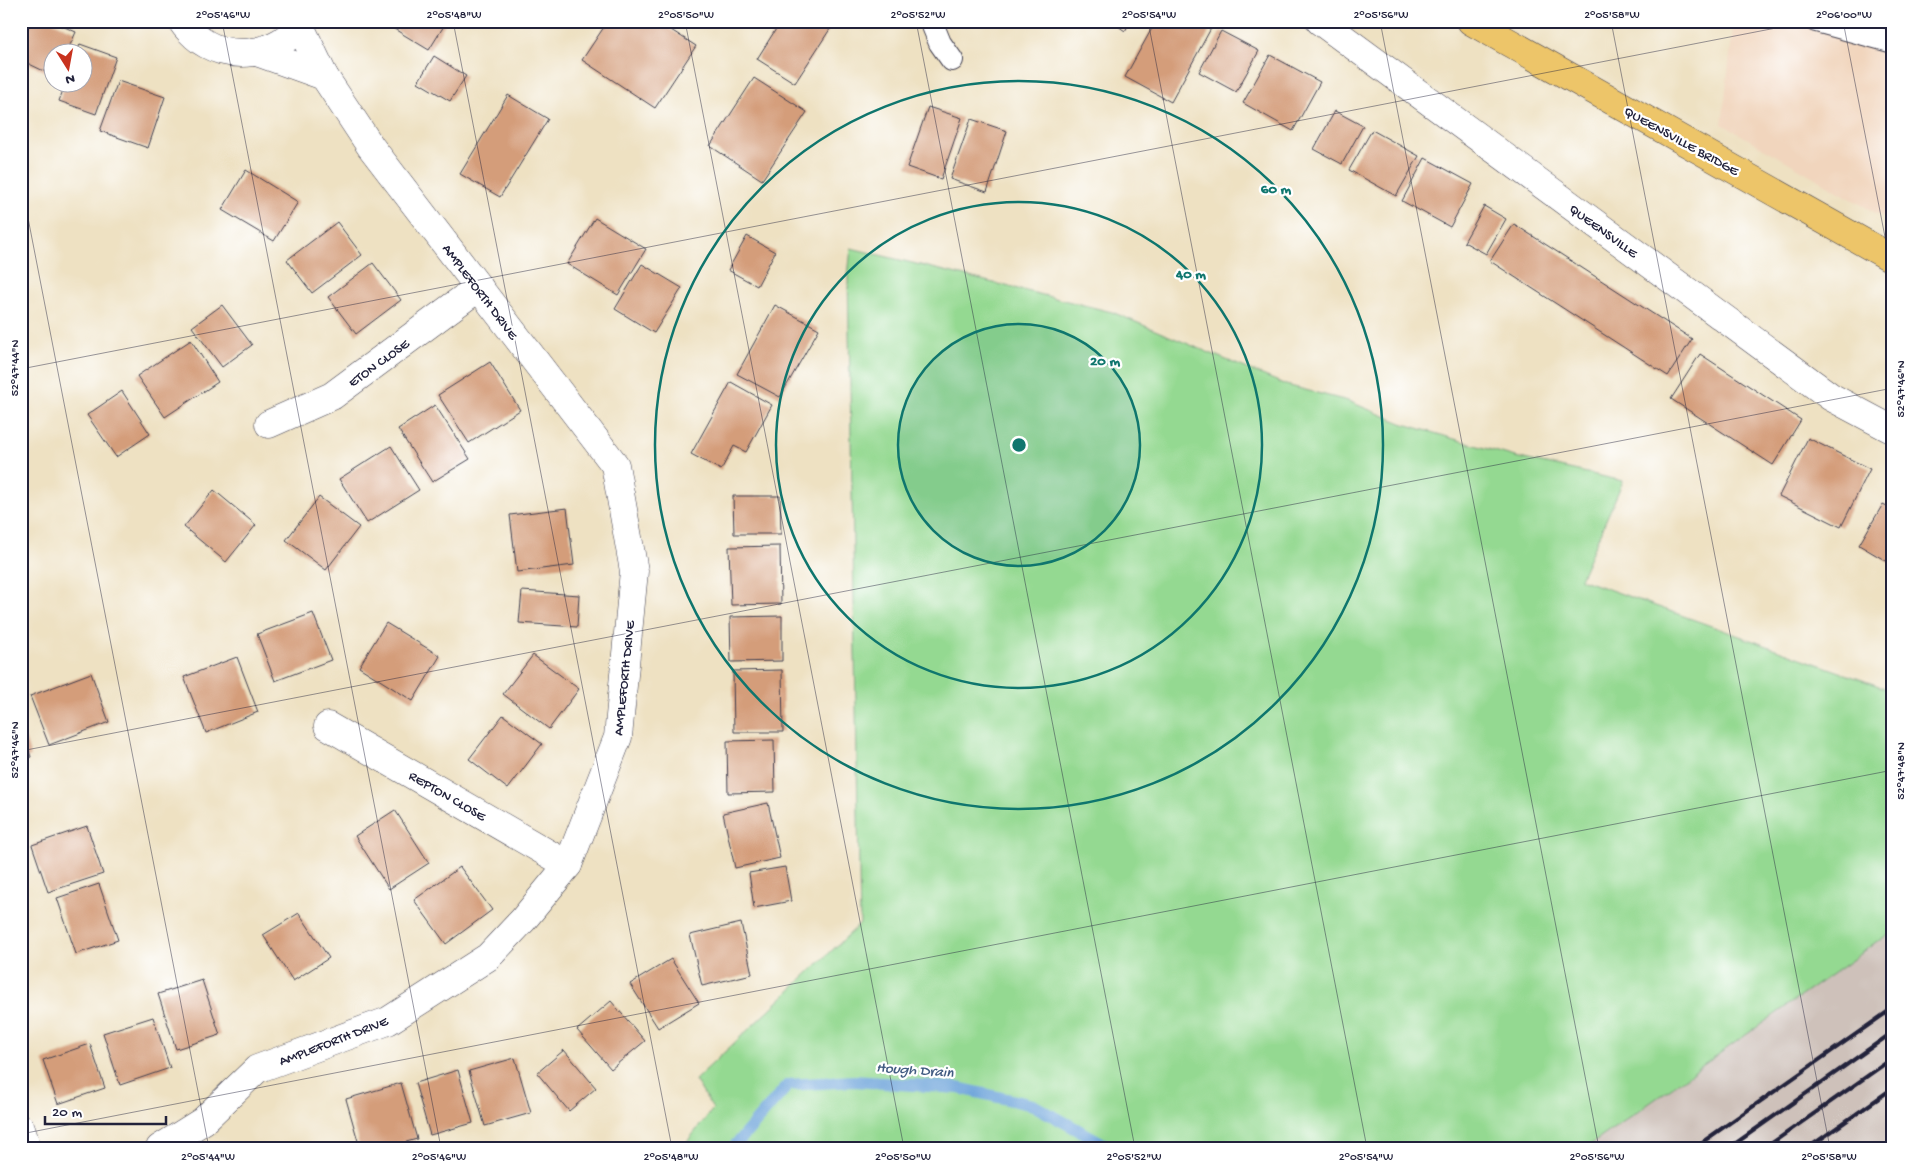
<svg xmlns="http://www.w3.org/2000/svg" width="1914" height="1169" viewBox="0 0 1914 1169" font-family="'Gochi Hand',sans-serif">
  <rect width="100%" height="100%" fill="#fff"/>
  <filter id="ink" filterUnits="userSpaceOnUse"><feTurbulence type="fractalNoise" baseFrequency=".02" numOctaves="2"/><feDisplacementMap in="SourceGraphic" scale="10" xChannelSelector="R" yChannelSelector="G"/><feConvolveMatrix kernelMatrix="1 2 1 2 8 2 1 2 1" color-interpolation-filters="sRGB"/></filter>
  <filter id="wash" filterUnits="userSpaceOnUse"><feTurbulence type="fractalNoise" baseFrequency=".0096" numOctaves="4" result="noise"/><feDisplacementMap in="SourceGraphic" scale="20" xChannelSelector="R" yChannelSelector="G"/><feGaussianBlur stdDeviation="1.12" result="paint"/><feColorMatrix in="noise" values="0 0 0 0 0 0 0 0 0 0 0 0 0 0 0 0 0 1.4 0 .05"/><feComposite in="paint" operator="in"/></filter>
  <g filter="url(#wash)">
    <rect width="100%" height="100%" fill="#eee1c2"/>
    <path fill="#f1d5bd" d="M 1734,21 L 1893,21 L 1893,223 L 1722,124 Z"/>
    <path fill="#cec1ba" d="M 1893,931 L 1893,1148 L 1586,1148 Z"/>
    <path fill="#94d991" stroke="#5b7e66" d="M 851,248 L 1112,312 L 1286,385 L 1348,401 L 1404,424 L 1515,457 L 1623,481 L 1580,579 L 1893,691 L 1893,750 L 1890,757 L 1893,759 L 1893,931 L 1586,1148 L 682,1148 L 713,1109 L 695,1080 L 860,924 L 848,276 Z"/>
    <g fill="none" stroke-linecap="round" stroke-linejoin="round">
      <path stroke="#6aa2d9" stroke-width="12" d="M 733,1148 L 788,1085 L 854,1081 L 958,1088 L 1033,1105 L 1111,1148"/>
    </g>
    <g id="blocks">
      <g fill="#d49d7a">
        <path d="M 21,21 L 26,21 L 25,30 L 21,29 Z"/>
        <path d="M 31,21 L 51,21 L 76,32 L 67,52 L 52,52 L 52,75 L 21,60 L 21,43 Z"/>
        <path d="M 381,21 L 447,21 L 429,50 Z"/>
        <path d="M 608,21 L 657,21 L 696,46 L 655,108 L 582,60 Z"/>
        <path d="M 781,21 L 825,21 L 832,26 L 795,83 L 757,59 Z"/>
        <path d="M 1111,21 L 1131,21 L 1125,31 Z"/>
        <path d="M 1156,21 L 1215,21 L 1171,102 L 1125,77 Z"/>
        <path d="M 1221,31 L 1259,51 L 1236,92 L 1199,72 Z"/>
        <path d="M 80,44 L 116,57 L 96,114 L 59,101 L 66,82 L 82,82 L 82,52 L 77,52 Z"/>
        <path d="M 1270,55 L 1320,82 L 1293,131 L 1243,103 Z"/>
        <path d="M 434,56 L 466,76 L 450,101 L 418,82 Z"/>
        <path d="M 754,78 L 807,112 L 762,180 L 710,146 Z"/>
        <path d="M 118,81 L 165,97 L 148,148 L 100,131 Z"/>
        <path d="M 508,95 L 548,119 L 500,197 L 460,174 Z"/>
        <path d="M 928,107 L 962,118 L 941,179 L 907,167 Z"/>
        <path d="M 1335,111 L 1363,126 L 1342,164 L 1314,149 Z"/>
        <path d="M 971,119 L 1007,131 L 987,192 L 950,179 Z"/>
        <path d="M 1372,130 L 1419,156 L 1396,196 L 1349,170 Z"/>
        <path d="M 1425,158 L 1473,184 L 1450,227 L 1402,201 Z"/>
        <path d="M 246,170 L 298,202 L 274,241 L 222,210 Z"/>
        <path d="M 1484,206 L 1506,219 L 1486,254 L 1464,242 Z"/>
        <path d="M 595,218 L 646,249 L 618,295 L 567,264 Z"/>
        <path d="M 337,222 L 362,255 L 312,293 L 287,260 Z"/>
        <path d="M 1514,224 L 1692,339 L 1668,376 L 1490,261 Z"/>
        <path d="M 747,236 L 775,252 L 757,286 L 728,270 Z"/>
        <path d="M 373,263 L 401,300 L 356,334 L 328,297 Z"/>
        <path d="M 642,264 L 682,288 L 654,333 L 615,309 Z"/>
        <path d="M 222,305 L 252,345 L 222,367 L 192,327 Z"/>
        <path d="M 775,305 L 819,329 L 780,397 L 737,374 Z"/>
        <path d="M 191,340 L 218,382 L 165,417 L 137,376 Z"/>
        <path d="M 1700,354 L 1801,420 L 1773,465 L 1671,399 Z"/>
        <path d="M 490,362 L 520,410 L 469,443 L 438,395 Z"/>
        <path d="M 731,382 L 772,405 L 746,452 L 734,446 L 721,470 L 691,454 Z"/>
        <path d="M 122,391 L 150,434 L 116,457 L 87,415 Z"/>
        <path d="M 435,405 L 470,459 L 432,482 L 398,429 Z"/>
        <path d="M 1808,438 L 1870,469 L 1841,527 L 1779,496 Z"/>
        <path d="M 391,446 L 419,490 L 367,523 L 339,479 Z"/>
        <path d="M 214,490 L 256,525 L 226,562 L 184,527 Z"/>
        <path d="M 733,496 L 780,496 L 781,534 L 734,534 Z"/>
        <path d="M 319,497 L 359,527 L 326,570 L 286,540 Z"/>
        <path d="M 1883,504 L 1893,509 L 1893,565 L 1859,545 Z"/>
        <path d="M 567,508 L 574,565 L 517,572 L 510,515 Z"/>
        <path d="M 780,546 L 781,604 L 731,605 L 729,547 Z"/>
        <path d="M 522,591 L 579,595 L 577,627 L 519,623 Z"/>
        <path d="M 313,613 L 331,660 L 275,681 L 257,634 Z"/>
        <path d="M 782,616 L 782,661 L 731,662 L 730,617 Z"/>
        <path d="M 386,623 L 440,656 L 413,701 L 359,667 Z"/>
        <path d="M 533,655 L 579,689 L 549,729 L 503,694 Z"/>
        <path d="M 237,657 L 258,712 L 206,733 L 184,677 Z"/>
        <path d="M 782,670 L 783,732 L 734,732 L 733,671 Z"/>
        <path d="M 91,673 L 109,722 L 49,745 L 30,696 Z"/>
        <path d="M 503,715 L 542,744 L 508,789 L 469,759 Z"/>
        <path d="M 21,725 L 31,757 L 21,760 Z"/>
        <path d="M 774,740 L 775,792 L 728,793 L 727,741 Z"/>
        <path d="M 768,803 L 780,858 L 735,868 L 723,813 Z"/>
        <path d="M 395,810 L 429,863 L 389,889 L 355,836 Z"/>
        <path d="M 87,826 L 103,874 L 48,892 L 32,845 Z"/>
        <path d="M 460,867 L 492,910 L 446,944 L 414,900 Z"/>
        <path d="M 785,867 L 791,901 L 754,908 L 749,873 Z"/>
        <path d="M 99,884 L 118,940 L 76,954 L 57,898 Z"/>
        <path d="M 299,913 L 329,958 L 293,981 L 263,935 Z"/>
        <path d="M 741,923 L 752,974 L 702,986 L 690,935 Z"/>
        <path d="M 671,959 L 699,1003 L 658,1028 L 630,984 Z"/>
        <path d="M 202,980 L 220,1035 L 176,1049 L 158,994 Z"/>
        <path d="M 611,1001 L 645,1041 L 611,1069 L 577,1030 Z"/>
        <path d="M 153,1017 L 170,1068 L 120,1085 L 103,1033 Z"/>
        <path d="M 90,1044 L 105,1088 L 58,1104 L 43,1060 Z"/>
        <path d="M 564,1050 L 596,1088 L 569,1111 L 537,1073 Z"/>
        <path d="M 515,1058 L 531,1113 L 485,1126 L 469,1071 Z"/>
        <path d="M 458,1070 L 473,1123 L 430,1135 L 415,1083 Z"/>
        <path d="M 401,1083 L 417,1139 L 385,1148 L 360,1148 L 346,1099 Z"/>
      </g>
    </g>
  </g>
  <g filter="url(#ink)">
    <use href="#blocks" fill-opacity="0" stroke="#413f4f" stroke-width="1"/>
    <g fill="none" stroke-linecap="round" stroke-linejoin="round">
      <defs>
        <g id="lane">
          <path d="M 931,21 L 940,43 L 952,60"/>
          <path d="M 1816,21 L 1893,42"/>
        </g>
        <g id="street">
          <path d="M 182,21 C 185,27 190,31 195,36 C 226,64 280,56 303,21"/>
          <path d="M 1320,21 L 1831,397 L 1893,430"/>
          <path d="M 257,52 L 324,76"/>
          <path d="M 269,424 L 332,396 L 479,287"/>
          <path d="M 328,726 L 568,865"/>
          <path d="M 21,1129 L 27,1148"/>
          <path d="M 160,1148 L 203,1121 L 257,1069 L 388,1021 L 488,957 L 523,920 L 568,865 L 618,737 L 634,571 L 615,465 L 371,147 L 324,76 L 300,26"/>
        </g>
        <path id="highway" d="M 1471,21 L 1893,259"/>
      </defs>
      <use href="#lane" stroke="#413f4f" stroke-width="24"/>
      <use href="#street" stroke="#413f4f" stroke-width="29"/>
      <use href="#highway" stroke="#413f4f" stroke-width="29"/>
      <use href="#lane" stroke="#fff" stroke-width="22"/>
      <use href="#street" stroke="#fff" stroke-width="28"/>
      <use href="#highway" stroke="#edc569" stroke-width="28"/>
      <g stroke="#22223b" stroke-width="4">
        <path d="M 1694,1148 L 1893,1008"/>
        <path d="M 1729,1148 L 1893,1032"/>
        <path d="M 1765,1148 L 1893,1058"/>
        <path d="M 1808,1148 L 1893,1088"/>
      </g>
    </g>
  </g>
  <path fill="none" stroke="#22223b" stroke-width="1" stroke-opacity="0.45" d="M 222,21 L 441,1148M 453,21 L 672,1148M 685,21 L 904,1148M 916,21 L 1135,1148M 1148,21 L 1367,1148M 1380,21 L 1599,1148M 1611,21 L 1830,1148M 1843,21 L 1893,278M 21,182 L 209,1148M 21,369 L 1812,21M 21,751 L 1893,388M 21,1134 L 1893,770"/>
  <circle cx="1019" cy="445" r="121" fill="#0f766e" fill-opacity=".12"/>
  <g fill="none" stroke="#0f766e" stroke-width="2.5">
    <circle cx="1019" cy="445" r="121"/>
    <circle cx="1019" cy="445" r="243"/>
    <circle cx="1019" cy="445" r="364"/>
  </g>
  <g text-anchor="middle" stroke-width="4.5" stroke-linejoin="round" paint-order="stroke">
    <g font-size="14" fill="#22223b" stroke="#fff">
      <text transform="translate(1682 140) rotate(29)" y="5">QUEENSVILLE BRIDGE</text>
      <text transform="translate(1604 230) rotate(36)" y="5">QUEENSVILLE</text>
      <text transform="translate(481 291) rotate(53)" y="5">AMPLEFORTH DRIVE</text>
      <text transform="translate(378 362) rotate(-36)" y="5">ETON CLOSE</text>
      <text transform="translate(623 678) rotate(-84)" y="5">AMPLEFORTH DRIVE</text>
      <text transform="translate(448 795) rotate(30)" y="5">REPTON CLOSE</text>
      <text transform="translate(333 1040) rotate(-21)" y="5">AMPLEFORTH DRIVE</text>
    </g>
    <g font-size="15" font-style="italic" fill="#425c82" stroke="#fff">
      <text transform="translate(915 1069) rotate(4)" y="5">Hough Drain</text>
    </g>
  </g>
  <circle cx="1019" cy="445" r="8" fill="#0f766e" stroke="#fff" stroke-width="2.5"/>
  <g font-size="15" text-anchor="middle" font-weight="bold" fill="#0f766e" stroke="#fff" stroke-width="4.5" stroke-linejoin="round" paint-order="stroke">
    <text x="1276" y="193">60 m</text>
    <text x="1191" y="278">40 m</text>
    <text x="1105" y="365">20 m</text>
  </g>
  <rect width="1914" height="1169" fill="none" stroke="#fff" stroke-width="55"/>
  <g transform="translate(68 68) rotate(169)"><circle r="24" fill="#ffffff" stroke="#a7a7b1"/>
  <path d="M0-4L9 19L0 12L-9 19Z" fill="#c8321e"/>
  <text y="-8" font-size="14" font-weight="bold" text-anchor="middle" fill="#22223b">N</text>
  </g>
  <path d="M45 1116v8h121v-8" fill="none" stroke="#22223b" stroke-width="2.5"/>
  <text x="52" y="1116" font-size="15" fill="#22223b" stroke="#ffffff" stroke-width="4" paint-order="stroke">20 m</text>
  <rect x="28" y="28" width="1858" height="1114" fill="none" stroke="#22223b" stroke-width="2"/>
  <g font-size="12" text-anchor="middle" fill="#22223b">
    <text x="223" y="18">2°05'46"W</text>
    <text x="454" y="18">2°05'48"W</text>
    <text x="686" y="18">2°05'50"W</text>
    <text x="918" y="18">2°05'52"W</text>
    <text x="1149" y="18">2°05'54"W</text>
    <text x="1381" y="18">2°05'56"W</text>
    <text x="1612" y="18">2°05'58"W</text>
    <text x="1844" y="18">2°06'00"W</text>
    <text transform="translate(14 368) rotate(-90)" y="4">52°47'44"N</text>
    <text transform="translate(1900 389) rotate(-90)" y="4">52°47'46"N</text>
    <text transform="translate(14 750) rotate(-90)" y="4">52°47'46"N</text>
    <text transform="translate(1900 771) rotate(-90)" y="4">52°47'48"N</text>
    <text x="208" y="1160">2°05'44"W</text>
    <text x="439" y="1160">2°05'46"W</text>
    <text x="671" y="1160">2°05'48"W</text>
    <text x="903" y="1160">2°05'50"W</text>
    <text x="1134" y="1160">2°05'52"W</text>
    <text x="1366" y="1160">2°05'54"W</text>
    <text x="1597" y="1160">2°05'56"W</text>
    <text x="1829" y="1160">2°05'58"W</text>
  </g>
</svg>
